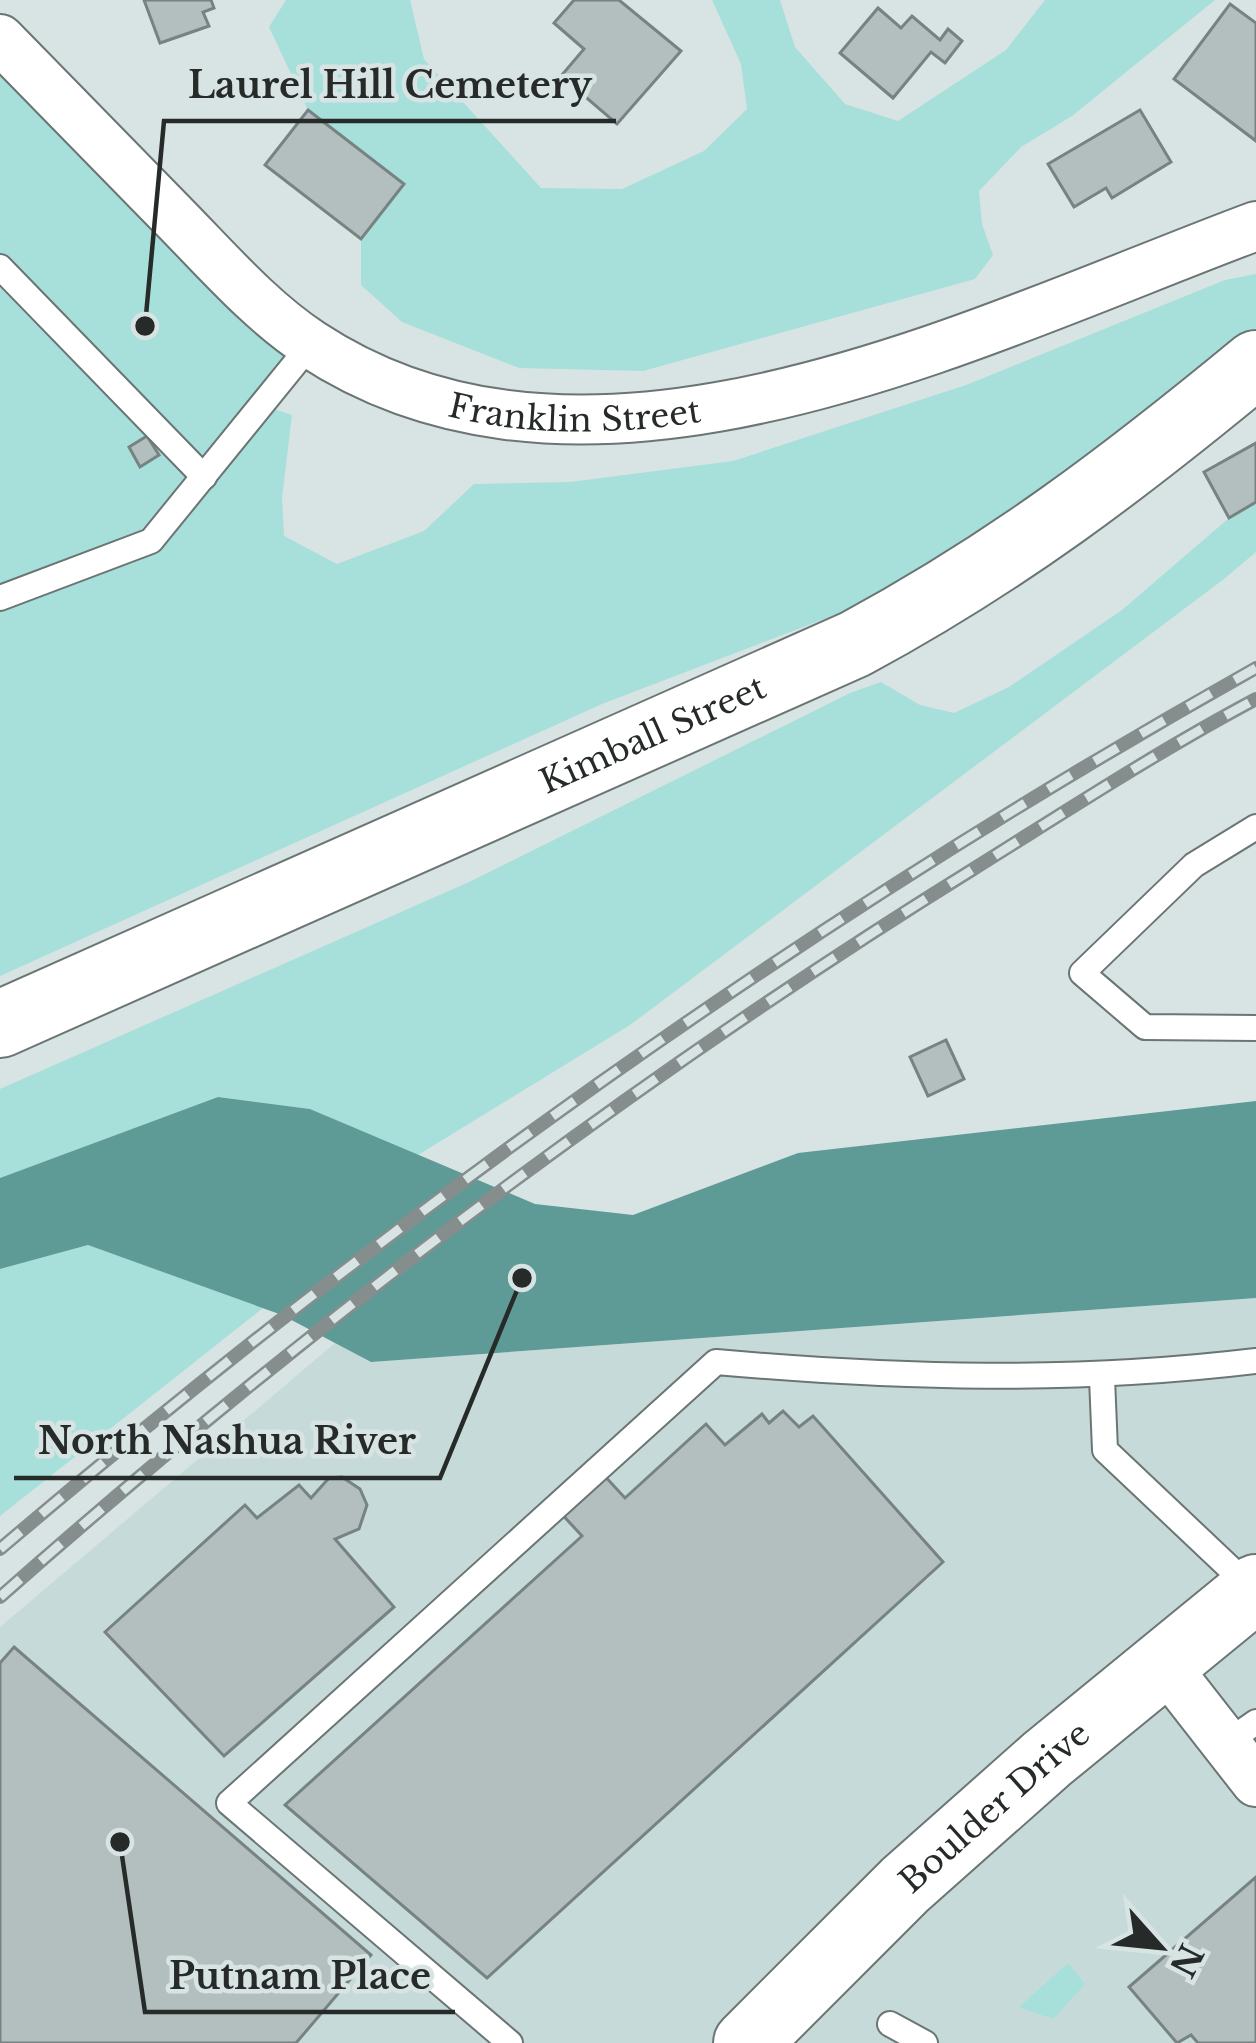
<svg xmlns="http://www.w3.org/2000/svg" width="1256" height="2043" viewBox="0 0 1256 2043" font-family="'Libre Baskerville',serif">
  <rect width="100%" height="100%" fill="#d8e4e3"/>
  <path fill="#c6dbd9" d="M 1256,1298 L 1256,2043 L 0,2043 L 0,1627 L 335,1343 L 371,1362 Z"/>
  <g fill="#a7dfdb">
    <path d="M 286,0 L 410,0 L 424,59 L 541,188 L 622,189 L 704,151 L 747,109 L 741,64 L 712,0 L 780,0 L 795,47 L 845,104 L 898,121 L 1006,50 L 1045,0 L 1215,0 L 1072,116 L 1021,147 L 979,191 L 982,224 L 993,255 L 975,279 L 643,371 L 519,368 L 402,322 L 361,285 L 361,239 L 403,184 L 308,110 L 269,27 Z"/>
    <path d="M 0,39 L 311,344 L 262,405 L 292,415 L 282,498 L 284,536 L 337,564 L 424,531 L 474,484 L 570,482 L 733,461 L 966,385 L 1225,280 L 1256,274 L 1256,328 L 1097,464 L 887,595 L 602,704 L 0,976 Z"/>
    <path d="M 1256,502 L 1256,552 L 1224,579 L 630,1025 L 418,1155 L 310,1109 L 218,1097 L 0,1178 L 0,1089 L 469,882 L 850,693 L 881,682 L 920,705 L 954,713 L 1009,687 L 1122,610 L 1229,518 Z"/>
    <path d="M 88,1245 L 263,1308 L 0,1516 L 0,1269 Z"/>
    <path d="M 1068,1963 L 1085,1984 L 1053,2019 L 1019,2007 Z"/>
  </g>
  <path fill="#5e9a96" d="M 218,1097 L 310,1109 L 535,1204 L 633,1215 L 798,1153 L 1256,1101 L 1256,1298 L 371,1362 L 282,1315 L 88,1245 L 0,1269 L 0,1178 Z"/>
  <g fill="#b3bfbe" stroke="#778382" stroke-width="3">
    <path d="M 144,0 L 211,0 L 214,8 L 203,12 L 209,26 L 160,43 Z"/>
    <path d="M 574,0 L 619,0 L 681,51 L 617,124 L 561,76 L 584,49 L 554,23 Z"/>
    <path d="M 1230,4 L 1256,23 L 1256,141 L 1174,79 Z"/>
    <path d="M 878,8 L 901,28 L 912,16 L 940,40 L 948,29 L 962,41 L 945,63 L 931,52 L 893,98 L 840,53 Z"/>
    <path d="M 308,110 L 404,184 L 361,239 L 265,165 Z"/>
    <path d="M 1140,110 L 1171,162 L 1112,198 L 1106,188 L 1074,207 L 1048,164 Z"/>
    <path d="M 147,436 L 159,455 L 140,467 L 129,447 Z"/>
    <path d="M 1256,443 L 1256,502 L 1229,518 L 1204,472 Z"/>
    <path d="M 946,1040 L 964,1079 L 928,1096 L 910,1057 Z"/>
    <path d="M 783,1411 L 799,1427 L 813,1416 L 943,1562 L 487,1978 L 285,1805 L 582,1536 L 558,1510 L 601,1472 L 625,1498 L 706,1424 L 725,1445 L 762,1414 L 769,1423 Z"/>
    <path d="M 342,1477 L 360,1489 L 367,1505 L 359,1529 L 335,1539 L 394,1607 L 224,1756 L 105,1632 L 245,1505 L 257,1518 L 299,1485 L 311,1498 L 329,1478 Z"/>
    <path d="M 14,1647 L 371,1955 L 296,2043 L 0,2043 L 0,1663 Z"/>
    <path d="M 1256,1877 L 1256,2043 L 1198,2043 L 1191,2035 L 1177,2043 L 1129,1987 Z"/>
  </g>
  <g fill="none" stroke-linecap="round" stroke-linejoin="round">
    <defs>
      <g id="lane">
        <path d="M 0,267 L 204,477"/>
        <path d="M 0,598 L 151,541 L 311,344"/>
        <path d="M 1256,827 L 1194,865 L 1082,973 L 1145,1027 L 1256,1028"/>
        <path d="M 1102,1378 L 1105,1450 L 1251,1588"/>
        <path d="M 1226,1743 L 1256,1722"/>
        <path d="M 890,2024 L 925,2043"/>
        <path d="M 510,2043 L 229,1803 L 716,1362 C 900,1378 1073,1383 1256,1361"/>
      </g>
      <g id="street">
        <path id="s1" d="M 0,39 C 59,100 119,160 178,221 C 219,263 262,312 311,344 C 592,529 979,329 1256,226"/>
        <path d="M 1163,1663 L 1256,1782"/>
      </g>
      <g id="secondary">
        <path id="s2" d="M 0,1024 L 855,644 C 1007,562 1124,473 1256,364"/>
      </g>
      <g id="highway">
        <path id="s3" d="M 747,2043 L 905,1885 L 1047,1759 L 1256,1588"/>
      </g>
    </defs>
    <use href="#lane" stroke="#6a7574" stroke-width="28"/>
    <use href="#street" stroke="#6a7574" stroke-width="52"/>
    <use href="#secondary" stroke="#6a7574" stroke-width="70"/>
    <use href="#highway" stroke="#6a7574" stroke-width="70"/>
    <use href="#lane" stroke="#fff" stroke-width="24"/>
    <use href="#street" stroke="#fff" stroke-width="48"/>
    <use href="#secondary" stroke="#fff" stroke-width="66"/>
    <use href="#highway" stroke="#fff" stroke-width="66"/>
    <defs>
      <g id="rail">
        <path d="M 0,1549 C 390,1217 808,919 1256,668"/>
        <path d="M 0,1597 C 305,1328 630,1082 975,868 C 1068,810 1160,750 1256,699"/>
      </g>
    </defs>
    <use href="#rail" stroke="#858e8d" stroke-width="14"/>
    <use href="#rail" stroke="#d8e4e3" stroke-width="9" stroke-dasharray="27" stroke-linecap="butt"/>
  </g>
  <g text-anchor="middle" stroke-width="9" stroke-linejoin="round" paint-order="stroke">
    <g font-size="33" fill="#262b2a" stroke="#d8e4e3">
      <text dy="12" stroke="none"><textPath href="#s1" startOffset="714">Franklin Street</textPath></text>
      <text dy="12" stroke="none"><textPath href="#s2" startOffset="714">Kimball Street</textPath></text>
      <text dy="12" stroke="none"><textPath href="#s3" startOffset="342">Boulder Drive</textPath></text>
    </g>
  </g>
  <path fill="none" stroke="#262b2a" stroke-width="4.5" d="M145 326L164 121H616M522 1278L440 1478H14M120 1842L145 2012H455"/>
  <g fill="#262b2a" stroke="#d8e4e3" stroke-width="4.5">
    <circle cx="145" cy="326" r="12"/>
    <circle cx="522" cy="1278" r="12"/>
    <circle cx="120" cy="1842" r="12"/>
  </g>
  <g font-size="36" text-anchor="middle" font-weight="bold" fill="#262b2a" stroke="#d8e4e3" stroke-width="9" stroke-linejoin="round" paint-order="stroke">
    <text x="390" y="98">Laurel Hill Cemetery</text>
    <text x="227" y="1454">North Nashua River</text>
    <text x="300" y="1989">Putnam Place</text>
  </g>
  <g transform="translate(1160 1947) rotate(117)" stroke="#d8e4e3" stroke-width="9" paint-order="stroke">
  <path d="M0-9L21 45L0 30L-21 45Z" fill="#262b2a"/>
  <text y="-18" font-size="33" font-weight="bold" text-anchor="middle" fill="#262b2a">N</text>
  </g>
</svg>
